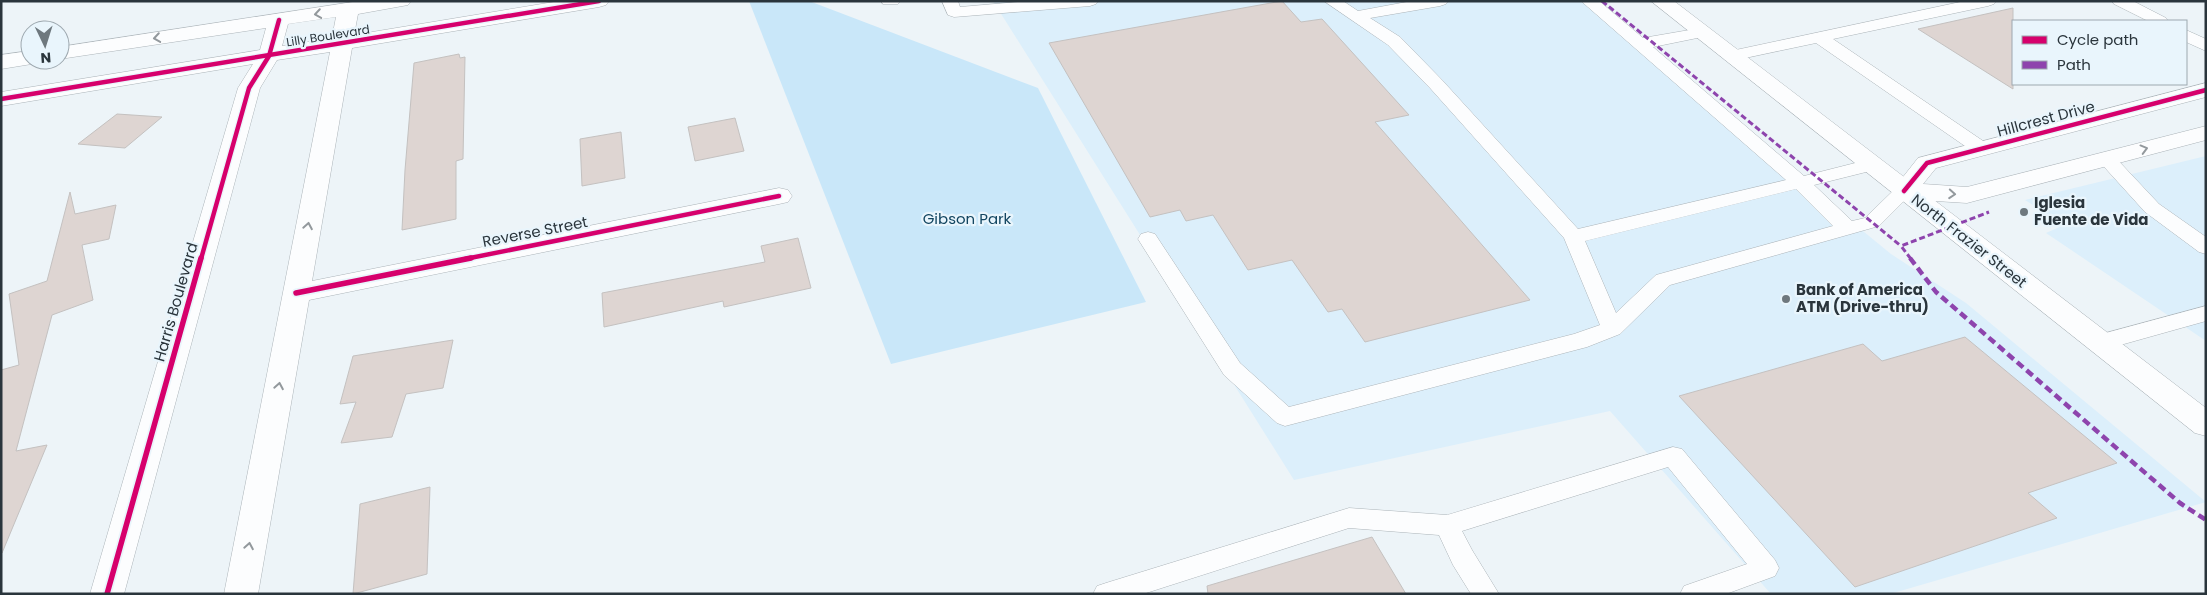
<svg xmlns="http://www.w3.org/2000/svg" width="2207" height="595" viewBox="0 0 2207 595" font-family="Poppins,sans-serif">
  <rect width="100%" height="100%" fill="#edf4f8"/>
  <g fill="#dceffb">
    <path d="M 993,1 L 1582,1 L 1891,254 L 1966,303 L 2206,502 L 1890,594 L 1771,594 L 1610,411 L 1294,480 Z"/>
    <path d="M 2206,156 L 2206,341 L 2046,233 L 2064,225 L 2025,200 Z"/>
  </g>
  <path fill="#c9e7f9" d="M 749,1 L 809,1 L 1038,88 L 1146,302 L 891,364 Z"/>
  <g fill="#ded5d2" stroke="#c4c1c0">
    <path d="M 1282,1 L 1301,22 L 1322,19 L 1409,115 L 1375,122 L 1530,300 L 1365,342 L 1342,309 L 1328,312 L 1292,260 L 1248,270 L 1213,215 L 1186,221 L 1180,210 L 1150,217 L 1049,43 Z"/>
    <path d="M 2013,8 L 2013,89 L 1918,29 Z"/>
    <path d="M 459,54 L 460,58 L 465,57 L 463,159 L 456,161 L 456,219 L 402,230 L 405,170 L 414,63 Z"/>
    <path d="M 117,114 L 162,117 L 125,148 L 78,144 Z"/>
    <path d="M 735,118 L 744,151 L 695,161 L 688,127 Z"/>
    <path d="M 621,132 L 625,178 L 582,186 L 580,139 Z"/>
    <path d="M 70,192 L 75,214 L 116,205 L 109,239 L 82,245 L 93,300 L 52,315 L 16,451 L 47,445 L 2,553 L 1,370 L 19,365 L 9,294 L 47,281 Z"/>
    <path d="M 798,238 L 811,288 L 724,307 L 723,301 L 604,327 L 602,293 L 765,262 L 761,246 Z"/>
    <path d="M 1965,337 L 2117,463 L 2028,493 L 2057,518 L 1855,587 L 1679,396 L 1863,344 L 1882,361 Z"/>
    <path d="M 453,340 L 443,388 L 406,394 L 392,437 L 341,443 L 356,402 L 340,404 L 353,356 Z"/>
    <path d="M 430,487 L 427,574 L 353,594 L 360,504 Z"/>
    <path d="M 1372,537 L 1406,594 L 1208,594 L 1207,586 Z"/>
  </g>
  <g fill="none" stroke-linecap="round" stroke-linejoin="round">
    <defs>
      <g id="service">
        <path d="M 881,1 L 900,1 L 898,4 L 883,4 Z"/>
        <path d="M 942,1 L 958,1 L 960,7 L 1028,1 L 1098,1 L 1096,4 L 1090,6 L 954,17 L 948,15 Z"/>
        <path d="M 1324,1 L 1343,1 L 1358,11 L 1412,1 L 1448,1 L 1446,4 L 1440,6 L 1370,18 L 1400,37 L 1442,80 L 1578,229 L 1786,180 L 1581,1 L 1599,1 L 1643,38 L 1701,28 L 1707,30 L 1709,33 L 1707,36 L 1653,47 L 1804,176 L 1871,159 L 1878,161 L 1880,165 L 1878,169 L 1814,185 L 1852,221 L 1865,218 L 1897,187 L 1904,185 L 1911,187 L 1914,191 L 1879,226 L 1670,285 L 1620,334 L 1587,347 L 1285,426 L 1277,423 L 1224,375 L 1138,239 L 1141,234 L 1148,232 L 1155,234 L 1240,363 L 1289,407 L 1574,334 L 1600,325 L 1564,238 L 1430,88 L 1388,45 ZM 1796,189 L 1833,226 L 1656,275 L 1616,313 L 1585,241 Z"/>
        <path d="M 1965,1 L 1996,1 L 1994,4 L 1988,6 L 1833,39 L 1989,145 L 1991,149 L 1989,153 L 1982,155 L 1975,153 L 1816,43 L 1731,61 L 1725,60 L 1723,56 L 1725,52 L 1731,51 Z"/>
        <path d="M 2112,1 L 2133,1 L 2166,18 L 2168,21 L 2148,21 L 2114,4 Z"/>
        <path d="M 2186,30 L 2206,39 L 2206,51 L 2186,42 Z"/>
        <path d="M 2106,153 L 2113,155 L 2159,204 L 2206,237 L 2206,254 L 2199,252 L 2145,212 L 2097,159 L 2099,155 Z"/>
        <path d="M 2206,306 L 2206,321 L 2099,351 L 2091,349 L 2088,343 L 2091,337 Z"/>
        <path d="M 1673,447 L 1682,449 L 1775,560 L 1779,568 L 1775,576 L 1726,594 L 1680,594 L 1684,586 L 1747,564 L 1668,467 L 1462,531 L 1472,550 L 1499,594 L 1471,594 L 1453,565 L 1439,535 L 1349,528 L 1143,594 L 1093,594 L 1097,586 L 1106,583 L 1349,508 L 1447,515 Z"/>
      </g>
      <g id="minor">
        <path d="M 359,1 L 411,1 L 408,5 L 358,14 L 354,35 L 560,1 L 609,1 L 606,5 L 599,7 L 352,48 L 312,281 L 779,188 L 788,190 L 792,196 L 788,202 L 779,204 L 309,300 L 258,594 L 224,594 L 330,52 L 277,60 L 260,88 L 124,594 L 90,594 L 238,88 L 253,64 L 1,106 L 1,92 L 260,50 L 266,28 L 60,59 L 60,47 ZM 336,17 L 332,38 L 282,46 L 288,24 Z"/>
        <path d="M 30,51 L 30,60 L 40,60 L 38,63 L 1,69 L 1,55 Z"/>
      </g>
      <path id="tertiary" d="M 2206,83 L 2206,97 L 1936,168 L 1923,184 L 1967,187 L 2206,126 L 2206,140 L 1967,203 L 1904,199 L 1895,196 L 1892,191 L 1918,158 Z"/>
      <path id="primary" d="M 1651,1 L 1674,1 L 2206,408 L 2206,436 L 2195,433 Z"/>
    </defs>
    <use href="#service" stroke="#acb4b9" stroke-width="1"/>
    <use href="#minor" stroke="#acb4b9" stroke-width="1"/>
    <use href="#tertiary" stroke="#acb4b9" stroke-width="1"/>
    <use href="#primary" stroke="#acb4b9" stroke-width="1"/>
    <use href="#service" fill="#fcfdfe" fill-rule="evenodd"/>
    <use href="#minor" fill="#fcfdfe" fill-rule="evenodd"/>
    <use href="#tertiary" fill="#fcfdfe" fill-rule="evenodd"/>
    <use href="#primary" fill="#fcfdfe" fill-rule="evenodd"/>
    <g stroke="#8e44ad" stroke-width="3" stroke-dasharray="6 3" stroke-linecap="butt">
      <path d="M 1602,1 L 1901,246"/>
      <path d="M 1911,259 L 1901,246 L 1989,212"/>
    </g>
    <path stroke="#8e44ad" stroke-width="4.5" stroke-dasharray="8 4.5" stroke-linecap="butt" d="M 1910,258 L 1936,292 L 2180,503 L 2206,520"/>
    <defs>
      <g id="cycleway-far1">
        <path d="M 1,99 L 599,1"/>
        <path d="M 1904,191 L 1927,163 L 2206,90"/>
        <path d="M 201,259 L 249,88 L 269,56 L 279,20"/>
        <path d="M 465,259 L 779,196"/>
      </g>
      <g id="cycleway">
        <path d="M 296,293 L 471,258"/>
        <path d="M 107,594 L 201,258"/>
      </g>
    </defs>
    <use href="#cycleway-far1" stroke="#e9f5fc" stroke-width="7"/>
    <use href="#cycleway" stroke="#e9f5fc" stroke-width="9"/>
    <use href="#cycleway-far1" stroke="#d6006c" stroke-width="4.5"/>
    <use href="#cycleway" stroke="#d6006c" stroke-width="5.5"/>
  </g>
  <defs><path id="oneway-chevron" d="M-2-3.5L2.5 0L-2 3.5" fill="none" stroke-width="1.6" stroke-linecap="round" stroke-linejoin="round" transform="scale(1.25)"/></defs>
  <g stroke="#93999d">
    <use href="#oneway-chevron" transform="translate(318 14) rotate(171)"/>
    <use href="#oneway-chevron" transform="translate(157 38) rotate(171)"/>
    <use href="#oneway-chevron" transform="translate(2144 149) rotate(-15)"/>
    <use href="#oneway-chevron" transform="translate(1952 194) rotate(4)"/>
    <use href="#oneway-chevron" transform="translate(308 226) rotate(-80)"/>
    <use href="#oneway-chevron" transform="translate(279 386) rotate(-80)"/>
    <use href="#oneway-chevron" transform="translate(249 546) rotate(-80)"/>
  </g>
  <g fill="#6e787e" stroke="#e9f5fc" stroke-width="2">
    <circle cx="2024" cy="212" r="5"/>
    <circle cx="1786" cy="299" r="5"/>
  </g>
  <g text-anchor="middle" stroke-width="4.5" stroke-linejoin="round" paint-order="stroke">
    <g font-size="12" fill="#2a353c" stroke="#e9f5fc">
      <text transform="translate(328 36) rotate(-9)" y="4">Lilly Boulevard</text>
    </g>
    <g font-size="15" fill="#2a353c" stroke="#e9f5fc">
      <text transform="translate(2046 119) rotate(-15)" y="5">Hillcrest Drive</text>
      <text transform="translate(535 232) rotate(-11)" y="5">Reverse Street</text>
      <text transform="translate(1969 241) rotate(38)" y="5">North Frazier Street</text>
      <text transform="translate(176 302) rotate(-74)" y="5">Harris Boulevard</text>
    </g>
    <g font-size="15" font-weight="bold" fill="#2a353c" stroke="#e9f5fc" text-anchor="start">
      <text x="2034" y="208">Iglesia<tspan x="2034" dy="17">Fuente de Vida</tspan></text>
      <text x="1796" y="295">Bank of America<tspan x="1796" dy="17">ATM (Drive-thru)</tspan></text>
    </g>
    <g font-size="15" fill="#134661" stroke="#e9f5fc">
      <text x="967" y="224">Gibson Park</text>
    </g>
  </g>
  <rect width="2207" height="595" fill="none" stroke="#2a353c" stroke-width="5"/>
  <rect x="2012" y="20" width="175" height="65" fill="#e9f5fc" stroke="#9da8af"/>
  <rect x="2022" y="36" width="25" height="8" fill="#d6006c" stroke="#9da8af"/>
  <text x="2057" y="45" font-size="15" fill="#2a353c">Cycle path</text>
  <rect x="2022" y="61" width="25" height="8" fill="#8e44ad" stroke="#9da8af"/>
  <text x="2057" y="70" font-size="15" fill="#2a353c">Path</text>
  <g transform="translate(45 45) rotate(176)"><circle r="24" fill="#e9f5fc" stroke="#9da8af"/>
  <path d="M0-4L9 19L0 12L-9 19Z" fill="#6e787e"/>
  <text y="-8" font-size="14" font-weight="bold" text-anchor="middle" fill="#2a353c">N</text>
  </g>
</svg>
